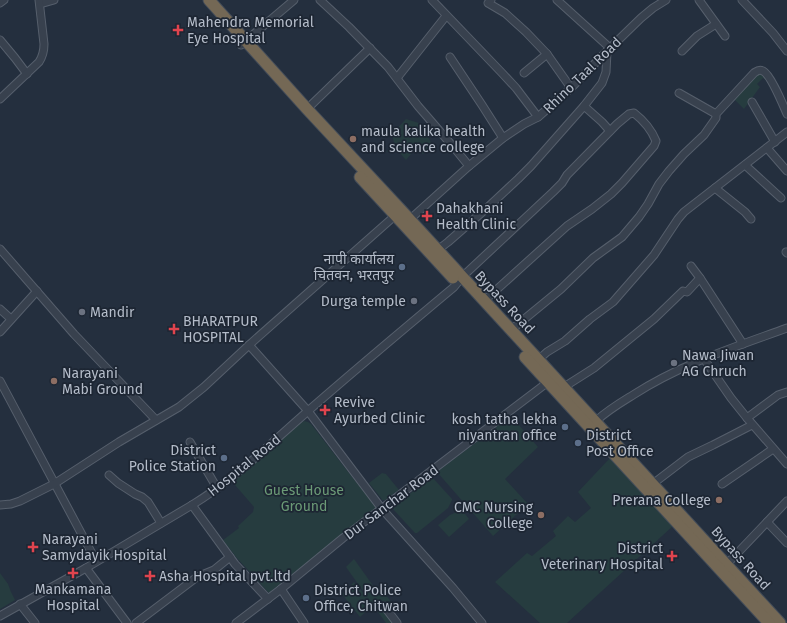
<svg xmlns="http://www.w3.org/2000/svg" width="787" height="623" viewBox="0 0 787 623" font-family="'Fira Sans','Noto Sans Devanagari',sans-serif">
  <rect width="100%" height="100%" fill="#242f3e"/>
  <g fill="#263c3f">
    <path d="M 760,73 L 763,74 L 767,81 L 763,78 L 757,84 L 760,87 L 744,109 L 733,98 L 753,78 Z"/>
    <path d="M 406,119 L 422,124 L 432,145 L 423,154 L 416,148 L 406,160 L 398,151 L 386,152 L 394,143 L 392,134 Z"/>
    <path d="M 511,416 L 538,447 L 505,479 L 528,504 L 493,536 L 437,472 Z"/>
    <path d="M 304,421 L 308,422 L 311,424 L 345,468 L 377,508 L 269,593 L 236,557 L 223,540 L 239,528 L 238,526 L 253,512 L 254,507 L 235,485 L 235,480 L 301,423 Z"/>
    <path d="M 610,458 L 674,525 L 567,623 L 540,623 L 495,582 L 527,553 L 532,556 L 556,536 L 553,531 L 568,516 L 575,522 L 591,508 L 578,492 Z"/>
    <path d="M 382,473 L 386,474 L 399,490 L 385,500 L 382,500 L 381,498 L 369,483 Z"/>
    <path d="M 432,477 L 452,499 L 452,500 L 448,508 L 417,533 L 415,533 L 393,509 L 395,505 Z"/>
    <path d="M 461,510 L 462,510 L 469,519 L 449,537 L 438,525 L 450,515 Z"/>
    <path d="M 354,559 L 379,594 L 383,592 L 395,606 L 392,610 L 386,603 L 381,606 L 393,623 L 386,623 L 373,605 L 360,617 L 342,594 L 354,582 L 368,598 L 346,567 Z"/>
    <path d="M 0,573 L 8,584 L 11,592 L 15,600 L 0,609 Z"/>
  </g>
  <g fill="none" stroke-linecap="round" stroke-linejoin="round">
    <defs>
      <g id="minor">
        <path d="M 320,0 L 349,27 L 388,67 L 418,106 L 456,150 L 469,166"/>
        <path d="M 432,0 L 502,73 L 516,88 L 538,117"/>
        <path d="M 491,0 L 488,3 L 505,13 L 526,32 L 547,54 L 571,88"/>
        <path d="M 557,0 L 610,48"/>
        <path d="M 699,0 L 725,36"/>
        <path d="M 742,0 L 773,33 L 787,51"/>
        <path d="M 0,3 L 4,0"/>
        <path d="M 40,4 L 54,0"/>
        <path d="M 0,40 L 15,58 L 27,74"/>
        <path d="M 241,45 L 294,0"/>
        <path d="M 682,51 L 697,36 L 716,24"/>
        <path d="M 450,57 L 482,105 L 503,138"/>
        <path d="M 524,73 L 547,54"/>
        <path d="M 397,78 L 446,16"/>
        <path d="M 679,93 L 716,114"/>
        <path d="M 0,99 L 39,62 C 43,56 44,51 44,44 L 39,0"/>
        <path d="M 752,102 L 775,142"/>
        <path d="M 584,106 L 602,122 L 610,131"/>
        <path d="M 307,109 L 370,48"/>
        <path d="M 767,148 L 787,171"/>
        <path d="M 745,165 L 781,198"/>
        <path d="M 715,188 L 745,212 L 751,219"/>
        <path d="M 407,222 L 469,166 L 503,138 L 524,124 L 538,117 L 546,110 L 571,88 L 607,51 L 641,18 L 653,8 L 666,0"/>
        <path d="M 0,249 L 74,334 L 156,420"/>
        <path d="M 435,252 L 448,242 L 488,207 L 518,179 L 531,166 L 584,106 L 602,83 L 606,72 L 607,51"/>
        <path d="M 786,252 L 787,253"/>
        <path d="M 691,266 L 700,278 L 743,344"/>
        <path d="M 0,309 L 11,319"/>
        <path d="M 511,330 L 561,289 L 593,258 L 622,237 L 639,217 L 648,204 L 659,184 L 669,171 L 684,154 L 704,135 L 716,118 L 716,114 L 754,73 C 757,71 759,69 763,71 C 771,75 783,105 787,114"/>
        <path d="M 0,332 L 37,291"/>
        <path d="M 249,345 L 308,411 L 382,509 L 453,588 L 482,623"/>
        <path d="M 704,359 L 731,398 L 747,418 L 787,464"/>
        <path d="M 538,360 L 547,352 L 565,341 L 590,319 L 613,302 L 654,255 L 678,219 L 684,212 L 693,205 L 787,132"/>
        <path d="M 0,381 L 96,561"/>
        <path d="M 564,387 L 594,368 L 654,319 L 683,291 L 687,292 L 700,278"/>
        <path d="M 747,418 L 778,395 L 787,392"/>
        <path d="M 596,421 C 608,410 620,403 633,395 C 681,364 735,347 787,328"/>
        <path d="M 190,442 L 217,488"/>
        <path d="M 109,475 L 118,483 L 135,494 L 142,497 L 148,502 L 161,523"/>
        <path d="M 722,484 L 773,449"/>
        <path d="M 650,486 L 688,457 L 713,445 L 752,425"/>
        <path d="M 0,505 L 11,504 L 20,501 L 54,484 L 119,442 L 179,407 L 204,387 L 249,345 L 398,213"/>
        <path d="M 192,505 L 235,564 L 268,599"/>
        <path d="M 767,522 L 787,543"/>
        <path d="M 727,564 L 787,501"/>
        <path d="M 86,568 L 127,623"/>
        <path d="M 281,589 L 304,623"/>
        <path d="M 20,604 L 35,623"/>
        <path d="M 384,606 L 397,623"/>
        <path d="M 0,616 L 86,568 L 192,505 C 235,479 270,444 308,411 C 356,369 405,328 454,287 L 462,277 L 553,192 L 562,183 L 567,175 L 617,124 L 629,114 L 634,113 C 643,120 652,131 656,141 L 654,146 L 622,183 L 611,194 L 592,209 L 567,226 L 484,301"/>
        <path d="M 136,623 L 197,577 L 214,570 L 230,557"/>
        <path d="M 236,623 L 281,589 L 343,538 L 548,382"/>
      </g>
      <g id="highway">
        <path d="M 209,0 L 307,109 L 401,210 L 780,623"/>
        <path d="M 360,177 L 453,278"/>
        <path d="M 525,357 L 769,623"/>
      </g>
    </defs>
    <use href="#minor" stroke="#565f6c" stroke-width="9"/>
    <use href="#highway" stroke="#434c59" stroke-width="13"/>
    <use href="#minor" stroke="#38414e" stroke-width="7"/>
    <use href="#highway" stroke="#746855" stroke-width="11"/>
  </g>
  <g fill="#e0444e" stroke="#1d2633" stroke-width="1.5">
    <path d="M176 24h4v4h4v4h-4v4h-4v-4h-4v-4h4z"/>
    <path d="M425 210h4v4h4v4h-4v4h-4v-4h-4v-4h4z"/>
    <path d="M172 323h4v4h4v4h-4v4h-4v-4h-4v-4h4z"/>
    <path d="M323 404h4v4h4v4h-4v4h-4v-4h-4v-4h4z"/>
    <path d="M31 541h4v4h4v4h-4v4h-4v-4h-4v-4h4z"/>
    <path d="M670 550h4v4h4v4h-4v4h-4v-4h-4v-4h4z"/>
    <path d="M71 567h4v4h4v4h-4v4h-4v-4h-4v-4h4z"/>
    <path d="M148 570h4v4h4v4h-4v4h-4v-4h-4v-4h4z"/>
  </g>
  <g fill="#8d6e63" stroke="#1d2633" stroke-width="1.5">
    <circle cx="353" cy="139" r="4"/>
    <circle cx="54" cy="381" r="4"/>
    <circle cx="719" cy="500" r="4"/>
    <circle cx="541" cy="515" r="4"/>
  </g>
  <g fill="#5c6f8a" stroke="#1d2633" stroke-width="1.5">
    <circle cx="402" cy="267" r="4"/>
    <circle cx="565" cy="427" r="4"/>
    <circle cx="578" cy="443" r="4"/>
    <circle cx="224" cy="458" r="4"/>
    <circle cx="306" cy="598" r="4"/>
  </g>
  <g fill="#6b7280" stroke="#1d2633" stroke-width="1.5">
    <circle cx="414" cy="301" r="4"/>
    <circle cx="82" cy="312" r="4"/>
    <circle cx="674" cy="363" r="4"/>
  </g>
  <g text-anchor="middle" stroke-width="3.5" stroke-linejoin="round" paint-order="stroke">
    <g font-size="14" fill="#b4bcc9" stroke="#1d2633" text-anchor="start">
      <text x="187" y="27">Mahendra Memorial<tspan x="187" dy="16">Eye Hospital</tspan></text>
      <text x="361" y="136">maula kalika health<tspan x="361" dy="16">and science college</tspan></text>
      <text x="436" y="213">Dahakhani<tspan x="436" dy="16">Health Clinic</tspan></text>
      <text x="394" y="264" text-anchor="end">नापी कार्यालय<tspan x="394" dy="16">चितवन, भरतपुर</tspan></text>
      <text x="406" y="306" text-anchor="end">Durga temple</text>
      <text x="90" y="317">Mandir</text>
      <text x="183" y="326">BHARATPUR<tspan x="183" dy="16">HOSPITAL</tspan></text>
      <text x="682" y="360">Nawa Jiwan<tspan x="682" dy="16">AG Chruch</tspan></text>
      <text x="62" y="378">Narayani<tspan x="62" dy="16">Mabi Ground</tspan></text>
      <text x="334" y="407">Revive<tspan x="334" dy="16">Ayurbed Clinic</tspan></text>
      <text x="557" y="424" text-anchor="end">kosh tatha lekha<tspan x="557" dy="16">niyantran office</tspan></text>
      <text x="586" y="440">District<tspan x="586" dy="16">Post Office</tspan></text>
      <text x="216" y="455" text-anchor="end">District<tspan x="216" dy="16">Police Station</tspan></text>
      <text x="711" y="505" text-anchor="end">Prerana College</text>
      <text x="533" y="512" text-anchor="end">CMC Nursing<tspan x="533" dy="16">College</tspan></text>
      <text x="42" y="544">Narayani<tspan x="42" dy="16">Samydayik Hospital</tspan></text>
      <text x="663" y="553" text-anchor="end">District<tspan x="663" dy="16">Veterinary Hospital</tspan></text>
      <text x="159" y="581">Asha Hospital pvt.ltd</text>
      <text x="73" y="594" text-anchor="middle">Mankamana<tspan x="73" dy="16">Hospital</tspan></text>
      <text x="314" y="595">District Police<tspan x="314" dy="16">Office, Chitwan</tspan></text>
    </g>
    <g font-size="14" fill="#b4bcc9" stroke="#1d2633">
      <text transform="translate(582 75) rotate(-44)" y="5">Rhino Taal Road</text>
      <text transform="translate(505 302) rotate(47)" y="5">Bypass Road</text>
      <text transform="translate(244 465) rotate(-39)" y="5">Hospital Road</text>
      <text transform="translate(391 502) rotate(-37)" y="5">Dur Sanchar Road</text>
      <text transform="translate(741 558) rotate(48)" y="5">Bypass Road</text>
    </g>
    <g font-size="14" fill="#6b9a76" stroke="#1d2633">
      <text x="304" y="495">Guest House<tspan x="304" dy="16">Ground</tspan></text>
    </g>
  </g>
</svg>
